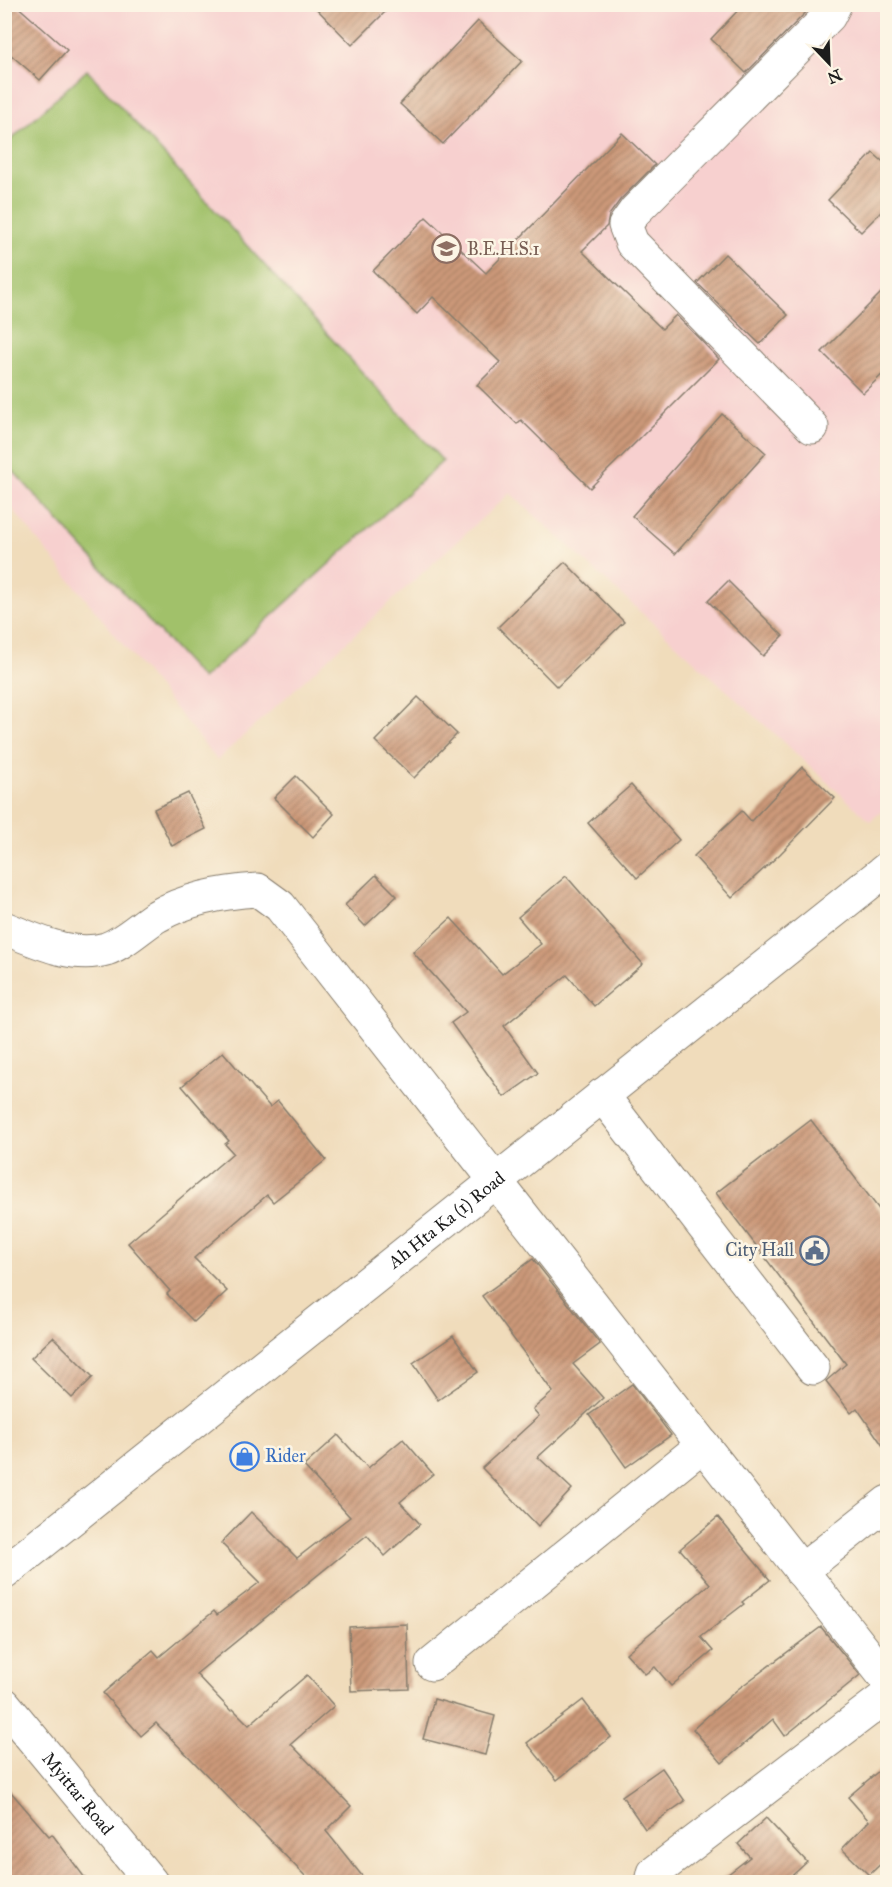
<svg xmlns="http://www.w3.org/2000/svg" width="892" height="1887" viewBox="0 0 892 1887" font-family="'IM FELL Great Primer',serif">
  <defs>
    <pattern id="building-hatch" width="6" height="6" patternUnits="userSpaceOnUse" patternTransform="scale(1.5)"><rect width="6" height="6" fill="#cc9979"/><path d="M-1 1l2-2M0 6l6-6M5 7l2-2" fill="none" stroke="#a57c62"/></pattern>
  </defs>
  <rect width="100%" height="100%" fill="#fcf5e5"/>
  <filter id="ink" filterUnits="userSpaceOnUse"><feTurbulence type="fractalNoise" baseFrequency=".0167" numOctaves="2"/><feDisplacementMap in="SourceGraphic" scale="12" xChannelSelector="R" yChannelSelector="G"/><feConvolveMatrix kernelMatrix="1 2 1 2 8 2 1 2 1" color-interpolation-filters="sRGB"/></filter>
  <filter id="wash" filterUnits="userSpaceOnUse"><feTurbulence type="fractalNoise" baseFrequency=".008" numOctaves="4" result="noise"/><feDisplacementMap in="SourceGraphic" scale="24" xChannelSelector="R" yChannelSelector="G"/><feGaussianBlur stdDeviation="1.35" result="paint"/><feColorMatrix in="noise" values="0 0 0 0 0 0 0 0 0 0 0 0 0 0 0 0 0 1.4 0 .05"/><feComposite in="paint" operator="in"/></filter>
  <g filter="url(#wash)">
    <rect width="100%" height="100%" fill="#f0dcbb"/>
    <path fill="#f7d0cf" d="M 4,5 L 887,5 L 887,807 L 870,821 L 510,493 L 217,760 L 5,500 Z"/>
    <path fill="#a1c16a" stroke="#5e6e43" stroke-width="1.5" d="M 87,70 L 443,461 L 202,679 L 5,462 L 5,145 Z"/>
    <g id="blocks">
      <g fill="url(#building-hatch)">
        <path d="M 4,4 L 15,4 L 67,50 L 40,80 L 4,49 Z"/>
        <path d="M 312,4 L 393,4 L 352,45 Z"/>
        <path d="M 744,4 L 814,4 L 746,73 L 711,39 Z"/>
        <path d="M 478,21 L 522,61 L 443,144 L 400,104 Z"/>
        <path d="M 622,133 L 655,165 L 620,200 L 609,215 L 607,226 L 582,251 L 662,329 L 676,315 L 719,359 L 590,488 L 521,420 L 517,424 L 477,385 L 500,362 L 433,297 L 417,314 L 373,271 L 426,217 L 486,273 Z"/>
        <path d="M 873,153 L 888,166 L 888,205 L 861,232 L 828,200 Z"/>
        <path d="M 725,254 L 788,315 L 760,344 L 697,283 Z"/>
        <path d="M 888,286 L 888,369 L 863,393 L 822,352 Z"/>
        <path d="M 722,414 L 766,453 L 675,554 L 632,516 Z"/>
        <path d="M 565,562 L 624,622 L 557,687 L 498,627 Z"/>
        <path d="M 728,581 L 783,636 L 763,656 L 708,601 Z"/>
        <path d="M 418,697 L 457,734 L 414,778 L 375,741 Z"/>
        <path d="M 802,767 L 835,798 L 780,854 L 732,898 L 694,856 L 742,811 L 751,821 Z"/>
        <path d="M 296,776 L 334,814 L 313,837 L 274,798 Z"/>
        <path d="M 631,785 L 679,840 L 637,878 L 588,823 Z"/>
        <path d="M 188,793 L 206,829 L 172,846 L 154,809 Z"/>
        <path d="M 376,875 L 397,896 L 365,926 L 345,905 Z"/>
        <path d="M 566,876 L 643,964 L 594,1006 L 567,975 L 504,1026 L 538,1073 L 504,1097 L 451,1023 L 466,1012 L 413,952 L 451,918 L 502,974 L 541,944 L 518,917 Z"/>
        <path d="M 223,1052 L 270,1107 L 278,1101 L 326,1160 L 273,1202 L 267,1195 L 194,1258 L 227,1291 L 194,1322 L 167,1294 L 170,1291 L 128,1243 L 233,1153 L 225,1144 L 229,1141 L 182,1086 Z"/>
        <path d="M 811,1120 L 888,1221 L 888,1453 L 857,1408 L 851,1413 L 826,1381 L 846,1364 L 716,1193 Z"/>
        <path d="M 533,1259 L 600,1344 L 573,1364 L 603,1398 L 538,1457 L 572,1489 L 538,1526 L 482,1468 L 539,1416 L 533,1409 L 553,1392 L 482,1296 Z"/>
        <path d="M 453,1336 L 478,1372 L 438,1400 L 413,1363 Z"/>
        <path d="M 53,1337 L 93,1377 L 72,1398 L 31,1358 Z"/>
        <path d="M 632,1384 L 671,1435 L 626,1467 L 589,1415 Z"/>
        <path d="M 338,1435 L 368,1468 L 403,1439 L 433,1474 L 400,1502 L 420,1524 L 385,1556 L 367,1535 L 196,1674 L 231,1711 L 233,1709 L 249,1725 L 307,1675 L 334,1706 L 291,1744 L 351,1806 L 326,1831 L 367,1882 L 311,1882 L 156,1723 L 141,1736 L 103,1693 L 153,1650 L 159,1657 L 214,1611 L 217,1615 L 260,1582 L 221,1543 L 251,1512 L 297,1558 L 350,1517 L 304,1466 Z"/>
        <path d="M 718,1517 L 770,1580 L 742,1602 L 744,1604 L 701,1637 L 713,1651 L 671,1686 L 655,1667 L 645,1674 L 626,1653 L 710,1584 L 680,1549 Z"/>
        <path d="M 407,1624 L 409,1689 L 351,1691 L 349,1627 Z"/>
        <path d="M 821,1627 L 860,1675 L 785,1736 L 773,1719 L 722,1763 L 693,1729 L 738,1689 Z"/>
        <path d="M 434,1699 L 495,1716 L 485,1755 L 423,1739 Z"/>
        <path d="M 583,1700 L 611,1737 L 557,1780 L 527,1743 Z"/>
        <path d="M 888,1763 L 888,1857 L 869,1875 L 842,1849 L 869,1821 L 848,1797 Z"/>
        <path d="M 662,1768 L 685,1801 L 645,1829 L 622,1796 Z"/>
        <path d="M 4,1784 L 49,1836 L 52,1834 L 88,1882 L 4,1882 Z"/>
        <path d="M 766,1818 L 807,1862 L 785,1882 L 718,1882 L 750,1857 L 738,1844 Z"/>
      </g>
    </g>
  </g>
  <g filter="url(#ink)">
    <use href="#blocks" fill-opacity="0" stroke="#867c6c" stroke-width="1.5"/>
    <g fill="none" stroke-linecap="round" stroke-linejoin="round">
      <defs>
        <g id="minor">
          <path d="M 812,427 L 632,243 L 625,225 L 635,211 L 829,16 L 835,4"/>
          <path d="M 4,928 C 35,940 72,959 106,949 C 124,943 141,926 157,916 C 188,898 223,892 258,890 L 280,906 L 888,1681"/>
          <path d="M 602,1095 L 813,1368"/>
          <path d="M 801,1571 L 888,1502"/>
          <path id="s1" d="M 4,1573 L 888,868"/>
          <path d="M 432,1664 L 703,1445"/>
          <path id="s2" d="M 4,1704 L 151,1882"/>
          <path d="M 652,1882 L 654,1873 L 888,1695"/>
        </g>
      </defs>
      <use href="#minor" stroke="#867c6c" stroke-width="35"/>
      <use href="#minor" stroke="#fff" stroke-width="33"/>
    </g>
  </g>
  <defs>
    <symbol id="school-ring" viewBox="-11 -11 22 22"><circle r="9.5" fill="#fcf5e5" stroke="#8d6e63" stroke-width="1.5"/><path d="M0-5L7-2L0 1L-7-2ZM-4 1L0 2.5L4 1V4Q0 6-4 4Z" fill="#8d6e63"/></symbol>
    <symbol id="civic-ring" viewBox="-11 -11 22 22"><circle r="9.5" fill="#fcf5e5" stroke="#5c6f8a" stroke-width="1.5"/><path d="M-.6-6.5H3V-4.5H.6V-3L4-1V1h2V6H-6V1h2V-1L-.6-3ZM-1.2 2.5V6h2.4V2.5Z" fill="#5c6f8a"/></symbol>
    <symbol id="shop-ring" viewBox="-11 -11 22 22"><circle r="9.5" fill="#fcf5e5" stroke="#3f7fe0" stroke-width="1.5"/><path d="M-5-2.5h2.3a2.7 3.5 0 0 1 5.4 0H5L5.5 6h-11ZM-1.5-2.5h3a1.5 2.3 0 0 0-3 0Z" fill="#3f7fe0"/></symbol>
  </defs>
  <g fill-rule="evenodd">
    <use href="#school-ring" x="430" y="232" width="33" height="33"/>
    <use href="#civic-ring" x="798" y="1234" width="33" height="33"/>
    <use href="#shop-ring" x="228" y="1440" width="33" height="33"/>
  </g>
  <g text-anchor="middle" stroke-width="5" stroke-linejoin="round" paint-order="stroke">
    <g font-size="18" fill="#785e54" stroke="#fcf5e5" text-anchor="start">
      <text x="467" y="255">B.E.H.S.1</text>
    </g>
    <g font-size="18" fill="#1c1c1c" stroke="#fcf5e5">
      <text dy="6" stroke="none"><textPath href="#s1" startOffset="566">Ah Hta Ka (1) Road</textPath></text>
      <text dy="6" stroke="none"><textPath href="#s2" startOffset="116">Myittar Road</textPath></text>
    </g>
    <g font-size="18" fill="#4e5e75" stroke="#fcf5e5" text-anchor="end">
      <text x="794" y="1256">City Hall</text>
    </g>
    <g font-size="18" fill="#366cbe" stroke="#fcf5e5" text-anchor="start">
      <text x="265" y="1462">Rider</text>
    </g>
  </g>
  <rect width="892" height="1887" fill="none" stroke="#fcf5e5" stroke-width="24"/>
  <g transform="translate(829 63) rotate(157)" stroke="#fcf5e5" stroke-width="4.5" paint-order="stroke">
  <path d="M0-4.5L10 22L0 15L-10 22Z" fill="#1c1c1c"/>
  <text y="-9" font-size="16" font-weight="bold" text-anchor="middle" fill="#1c1c1c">N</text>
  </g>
</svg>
